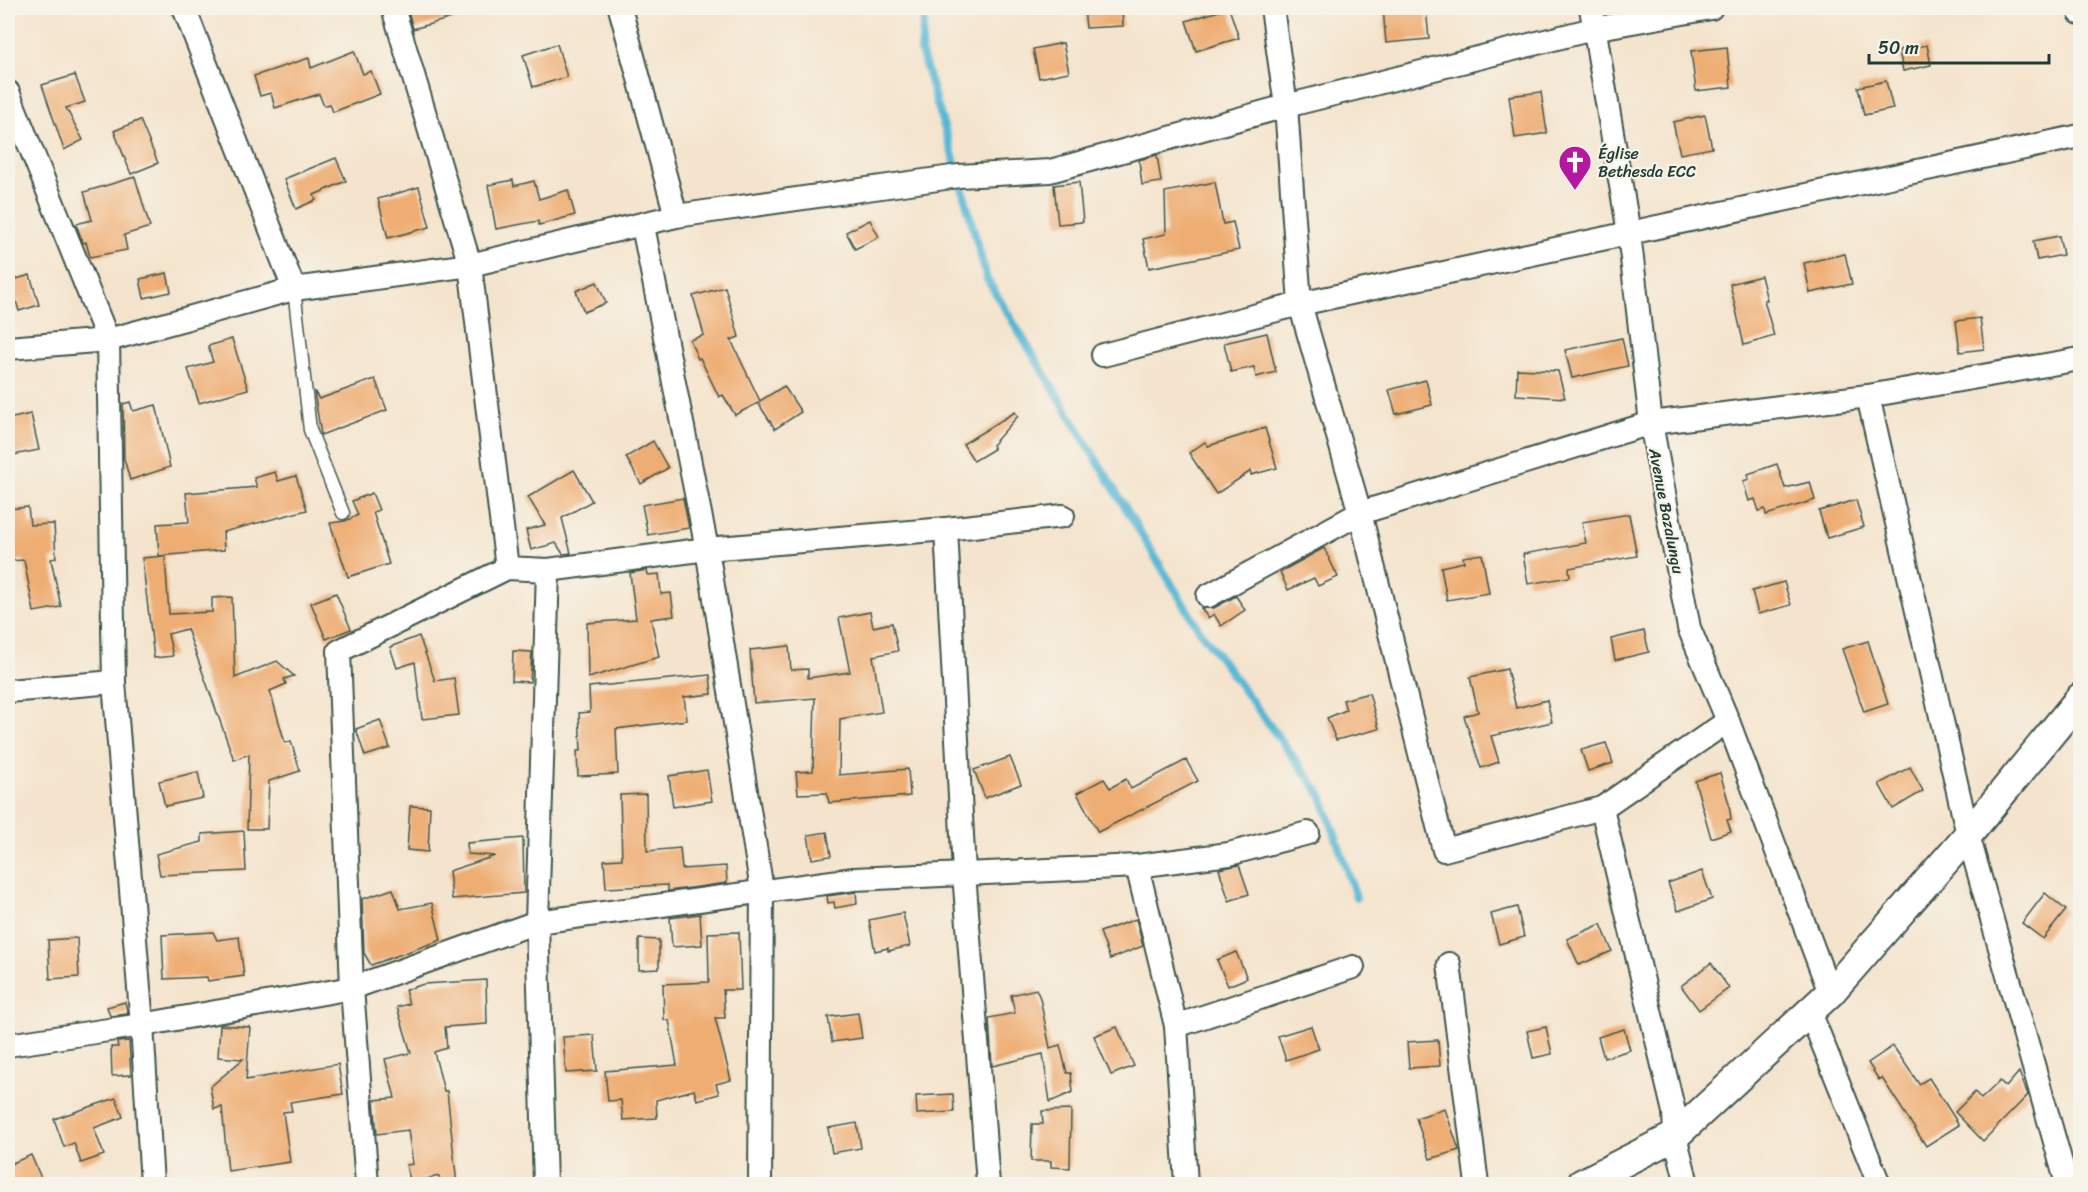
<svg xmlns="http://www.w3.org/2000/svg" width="2088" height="1192" viewBox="0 0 2088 1192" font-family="Sriracha,sans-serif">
  <rect width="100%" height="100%" fill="#f7f3e8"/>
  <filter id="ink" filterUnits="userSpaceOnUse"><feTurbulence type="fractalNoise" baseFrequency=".0167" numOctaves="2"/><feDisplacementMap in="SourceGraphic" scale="12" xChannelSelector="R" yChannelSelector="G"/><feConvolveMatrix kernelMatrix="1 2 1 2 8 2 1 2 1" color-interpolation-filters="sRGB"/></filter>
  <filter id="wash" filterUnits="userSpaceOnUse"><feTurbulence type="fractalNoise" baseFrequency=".008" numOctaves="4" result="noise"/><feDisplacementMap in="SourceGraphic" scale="24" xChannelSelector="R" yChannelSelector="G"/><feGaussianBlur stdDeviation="1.35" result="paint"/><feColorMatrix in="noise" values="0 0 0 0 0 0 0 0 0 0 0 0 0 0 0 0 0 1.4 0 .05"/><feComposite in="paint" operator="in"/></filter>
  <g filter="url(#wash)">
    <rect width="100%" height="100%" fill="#f4e4cd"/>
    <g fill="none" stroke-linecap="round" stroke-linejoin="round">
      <path stroke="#57b8d5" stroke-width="8" d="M 925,8 L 921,51 L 959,176 L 987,279 L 1200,631 L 1322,796 L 1356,897"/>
    </g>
    <g id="blocks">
      <g fill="#eead73">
        <path d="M 407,8 L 468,8 L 469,13 L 413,29 Z"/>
        <path d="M 1084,8 L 1122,8 L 1123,26 L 1086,28 Z"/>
        <path d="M 1229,8 L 1239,38 L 1196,51 L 1186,21 Z"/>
        <path d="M 1383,8 L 1426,8 L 1429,39 L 1386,43 Z"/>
        <path d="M 1063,43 L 1069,72 L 1039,78 L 1033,49 Z"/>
        <path d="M 557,44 L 567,77 L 533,87 L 523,55 Z"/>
        <path d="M 1927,45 L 1931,65 L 1903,71 L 1899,50 Z"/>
        <path d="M 1727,47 L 1731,87 L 1696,91 L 1691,51 Z"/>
        <path d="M 354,51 L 363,74 L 371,71 L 380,94 L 333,112 L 330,104 L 324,106 L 319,94 L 275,108 L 271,93 L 260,96 L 254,76 L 309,58 L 311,68 Z"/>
        <path d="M 75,75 L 85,102 L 66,108 L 83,140 L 64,150 L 42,85 Z"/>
        <path d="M 1886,81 L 1893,109 L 1864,115 L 1858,87 Z"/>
        <path d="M 1541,92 L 1547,133 L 1515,138 L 1509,96 Z"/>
        <path d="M 1705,115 L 1712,148 L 1680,154 L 1673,122 Z"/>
        <path d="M 140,120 L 158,163 L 131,174 L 114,131 Z"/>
        <path d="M 1157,155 L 1161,182 L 1142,185 L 1139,160 Z"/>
        <path d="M 336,158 L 346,181 L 314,195 L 316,200 L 296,209 L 284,179 Z"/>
        <path d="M 135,177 L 150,227 L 124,235 L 127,250 L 90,257 L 86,242 L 83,243 L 76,224 L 92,220 L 84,192 Z"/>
        <path d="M 513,180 L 514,186 L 534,181 L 539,199 L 568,190 L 575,215 L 539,225 L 538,221 L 496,229 L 488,185 Z"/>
        <path d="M 1079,182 L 1083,222 L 1058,224 L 1054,185 Z"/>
        <path d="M 1215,182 L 1223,224 L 1233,222 L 1239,250 L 1149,268 L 1143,239 L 1166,234 L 1165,192 Z"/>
        <path d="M 419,187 L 430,227 L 388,238 L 378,199 Z"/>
        <path d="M 870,220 L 879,237 L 855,249 L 846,232 Z"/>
        <path d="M 2059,236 L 2063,255 L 2037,260 L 2033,241 Z"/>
        <path d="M 1845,254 L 1852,284 L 1810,293 L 1804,263 Z"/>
        <path d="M 167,273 L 171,292 L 144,298 L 140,279 Z"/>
        <path d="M 30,275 L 39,305 L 19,311 L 10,281 Z"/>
        <path d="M 1761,276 L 1767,300 L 1764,300 L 1774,336 L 1744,345 L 1730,284 Z"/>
        <path d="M 597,282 L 606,303 L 584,312 L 576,291 Z"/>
        <path d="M 725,287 L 739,337 L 731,340 L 760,401 L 784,386 L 801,412 L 775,429 L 758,403 L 735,415 L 723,395 L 719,397 L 700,358 L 698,359 L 690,340 L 704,335 L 693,296 Z"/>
        <path d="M 1980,318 L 1984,349 L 1960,352 L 1956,321 Z"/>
        <path d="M 1267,333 L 1276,372 L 1256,377 L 1254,367 L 1231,372 L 1224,343 Z"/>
        <path d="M 1622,338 L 1628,366 L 1572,378 L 1565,350 Z"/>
        <path d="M 232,339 L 248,389 L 199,403 L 188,369 L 213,362 L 208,346 Z"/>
        <path d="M 1517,369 L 1558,371 L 1565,398 L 1516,395 Z"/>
        <path d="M 375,379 L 387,410 L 321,435 L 314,391 L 319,399 Z"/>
        <path d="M 1426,380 L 1432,405 L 1396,414 L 1389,390 Z"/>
        <path d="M 130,402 L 133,411 L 156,405 L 170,467 L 130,480 L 124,459 L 123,404 Z"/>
        <path d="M 1015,412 L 1018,416 L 992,445 L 994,449 L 974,461 L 963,444 Z"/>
        <path d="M 31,414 L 39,450 L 8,456 L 8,419 Z"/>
        <path d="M 1265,428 L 1277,468 L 1251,475 L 1251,471 L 1216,494 L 1189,453 L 1205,442 L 1208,446 Z"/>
        <path d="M 653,441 L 668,468 L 641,484 L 626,457 Z"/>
        <path d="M 1777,464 L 1785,488 L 1810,482 L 1815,500 L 1766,515 L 1765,509 L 1759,511 L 1755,499 L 1749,501 L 1743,481 L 1749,479 L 1748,474 Z"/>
        <path d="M 574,470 L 592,501 L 562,518 L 571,553 L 563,554 L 556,543 L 531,550 L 526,530 L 545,525 L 528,497 Z"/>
        <path d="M 275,472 L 278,481 L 296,476 L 307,510 L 223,532 L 224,550 L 159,556 L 157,524 L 189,522 L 186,493 L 257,487 L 254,478 Z"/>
        <path d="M 372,493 L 379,510 L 373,512 L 389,564 L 348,577 L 330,523 L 345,521 L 358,515 L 352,501 Z"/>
        <path d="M 683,498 L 689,528 L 648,535 L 642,505 Z"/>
        <path d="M 1856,500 L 1864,527 L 1827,538 L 1819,511 Z"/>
        <path d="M 28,507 L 30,525 L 54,524 L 56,558 L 51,559 L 61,607 L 34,612 L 24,560 L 8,561 L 8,509 Z"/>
        <path d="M 1629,514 L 1637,556 L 1569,568 L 1570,577 L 1528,584 L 1523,554 L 1586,543 L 1582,522 Z"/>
        <path d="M 1324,548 L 1338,577 L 1318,586 L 1314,578 L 1288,590 L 1280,572 Z"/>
        <path d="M 1482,554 L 1489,593 L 1447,600 L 1441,567 L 1464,562 L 1463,557 Z"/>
        <path d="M 165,556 L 169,614 L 212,612 L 212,598 L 232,597 L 235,678 L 277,661 L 294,676 L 284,679 L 286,684 L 270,691 L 285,743 L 291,741 L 300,771 L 269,781 L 267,829 L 247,829 L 249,754 L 234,760 L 187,629 L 168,634 L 173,656 L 154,658 L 142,558 Z"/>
        <path d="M 647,570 L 648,575 L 659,574 L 661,594 L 671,593 L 674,616 L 651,619 L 659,657 L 588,678 L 587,623 L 636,619 L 630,573 Z"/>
        <path d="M 1784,582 L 1791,605 L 1758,614 L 1752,591 Z"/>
        <path d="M 336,593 L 351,629 L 326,639 L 311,603 Z"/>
        <path d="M 1236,596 L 1245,610 L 1221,626 L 1214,614 L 1208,618 L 1201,608 L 1214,608 Z"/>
        <path d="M 870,612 L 873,627 L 892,623 L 898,651 L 873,656 L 882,712 L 840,719 L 839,775 L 908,769 L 910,796 L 829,803 L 827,793 L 798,794 L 796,772 L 813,771 L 815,698 L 754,703 L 750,650 L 789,646 L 791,670 L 808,669 L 808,678 L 850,672 L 839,618 Z"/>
        <path d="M 1644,631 L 1649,652 L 1615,660 L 1611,639 Z"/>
        <path d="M 419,636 L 435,681 L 454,678 L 459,715 L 422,719 L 415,662 L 397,668 L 390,647 Z"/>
        <path d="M 1868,641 L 1888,704 L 1864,712 L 1842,649 Z"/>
        <path d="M 513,651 L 532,652 L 530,682 L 512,681 Z"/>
        <path d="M 1507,669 L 1516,708 L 1547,700 L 1552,722 L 1491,736 L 1499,762 L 1481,768 L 1464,716 L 1478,712 L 1470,677 Z"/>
        <path d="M 710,675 L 712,694 L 684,697 L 687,720 L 616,729 L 618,774 L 578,776 L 577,751 L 581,751 L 579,713 L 590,712 L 589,687 Z"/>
        <path d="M 1369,693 L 1379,729 L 1336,740 L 1327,718 L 1346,710 L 1343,700 Z"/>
        <path d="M 380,720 L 390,748 L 365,756 L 356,729 Z"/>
        <path d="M 1606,743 L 1613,763 L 1588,771 L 1581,750 Z"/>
        <path d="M 1010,757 L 1021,784 L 985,798 L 974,770 Z"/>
        <path d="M 1186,760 L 1198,781 L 1098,832 L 1077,793 L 1104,779 L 1110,788 L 1126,779 L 1131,789 Z"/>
        <path d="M 1910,767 L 1923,791 L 1893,809 L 1879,784 Z"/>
        <path d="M 707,770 L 712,801 L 673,807 L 669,776 Z"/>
        <path d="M 198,772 L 203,798 L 165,806 L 159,781 Z"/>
        <path d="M 1720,773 L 1729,804 L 1731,819 L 1727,820 L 1731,831 L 1711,838 L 1695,781 Z"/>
        <path d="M 646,794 L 647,851 L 680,848 L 682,869 L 726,866 L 727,883 L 668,891 L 667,885 L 606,888 L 604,860 L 622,859 L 620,795 Z"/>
        <path d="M 410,806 L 430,807 L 428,852 L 407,850 Z"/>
        <path d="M 244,831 L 246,871 L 160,875 L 156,854 L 202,842 L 202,834 Z"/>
        <path d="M 827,832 L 831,856 L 812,859 L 808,835 Z"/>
        <path d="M 523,838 L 524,893 L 452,899 L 449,871 L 495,856 L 468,854 L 467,843 Z"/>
        <path d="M 1239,865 L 1249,894 L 1229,901 L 1219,869 Z"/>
        <path d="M 1702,871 L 1712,899 L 1678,911 L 1668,883 Z"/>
        <path d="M 393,889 L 400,909 L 432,903 L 441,940 L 371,965 L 364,953 L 362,899 Z"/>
        <path d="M 856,892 L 857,904 L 835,908 L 834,902 L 828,903 L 827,896 Z"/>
        <path d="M 2045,893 L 2066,910 L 2043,939 L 2022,923 Z"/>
        <path d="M 1517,907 L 1524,937 L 1499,944 L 1491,914 Z"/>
        <path d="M 903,913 L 910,946 L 888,951 L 888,948 L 875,951 L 869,920 Z"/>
        <path d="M 700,914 L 702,945 L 672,947 L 670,918 Z"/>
        <path d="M 1136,919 L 1143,946 L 1110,959 L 1100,932 Z"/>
        <path d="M 1601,924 L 1612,951 L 1579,965 L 1567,939 Z"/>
        <path d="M 213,932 L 217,940 L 239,937 L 244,976 L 208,981 L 207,977 L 164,979 L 162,935 Z"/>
        <path d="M 739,932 L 741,990 L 723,990 L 725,1018 L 715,1018 L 731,1080 L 716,1084 L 719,1094 L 697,1100 L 694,1090 L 656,1100 L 657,1118 L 623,1120 L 621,1100 L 608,1101 L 605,1071 L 677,1065 L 669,1020 L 664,1020 L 663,984 L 709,982 L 708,933 Z"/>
        <path d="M 77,938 L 79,977 L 50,979 L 48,940 Z"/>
        <path d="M 639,939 L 659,940 L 659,969 L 639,970 Z"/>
        <path d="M 1236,952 L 1247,978 L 1228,986 L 1217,960 Z"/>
        <path d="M 1711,963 L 1729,988 L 1699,1010 L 1681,986 Z"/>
        <path d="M 486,980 L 487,1024 L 445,1027 L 447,1048 L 434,1052 L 444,1091 L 447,1091 L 457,1185 L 441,1185 L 439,1176 L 411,1183 L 406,1165 L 413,1164 L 408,1130 L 377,1134 L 374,1100 L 395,1098 L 385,1059 L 411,1053 L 397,1007 L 409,1004 L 405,990 L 424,984 Z"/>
        <path d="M 1036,989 L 1040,998 L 1050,1048 L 1060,1045 L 1067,1073 L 1071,1073 L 1073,1092 L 1050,1102 L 1043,1054 L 992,1066 L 989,1018 L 1015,1013 L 1011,995 Z"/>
        <path d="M 125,1002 L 128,1014 L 110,1016 L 107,1007 Z"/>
        <path d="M 858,1013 L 862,1038 L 832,1042 L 828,1017 Z"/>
        <path d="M 220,1025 L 250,1027 L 246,1080 L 338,1064 L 343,1094 L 290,1102 L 292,1111 L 283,1112 L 290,1162 L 228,1171 L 222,1107 L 214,1109 L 210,1087 L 243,1059 L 218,1057 Z"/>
        <path d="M 1311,1026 L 1319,1049 L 1286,1060 L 1278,1036 Z"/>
        <path d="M 1117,1027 L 1134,1066 L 1111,1075 L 1094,1036 Z"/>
        <path d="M 1546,1027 L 1552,1054 L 1533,1058 L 1527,1031 Z"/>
        <path d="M 1624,1029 L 1630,1050 L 1604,1058 L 1598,1037 Z"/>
        <path d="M 594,1035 L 597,1071 L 566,1073 L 563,1037 Z"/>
        <path d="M 1438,1040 L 1440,1066 L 1409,1068 L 1407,1042 Z"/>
        <path d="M 129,1041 L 131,1075 L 112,1076 L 111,1047 L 118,1047 L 117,1042 Z"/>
        <path d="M 1893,1046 L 1919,1084 L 1929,1078 L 1959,1125 L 1926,1146 L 1882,1078 L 1879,1080 L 1868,1063 Z"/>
        <path d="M 2019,1072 L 2028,1095 L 1983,1141 L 1955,1112 L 1975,1092 L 1981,1099 L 2000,1081 L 2006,1087 Z"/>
        <path d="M 953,1094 L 954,1112 L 917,1114 L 916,1096 Z"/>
        <path d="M 116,1098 L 123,1117 L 94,1128 L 104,1155 L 81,1163 L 74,1143 L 64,1147 L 54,1119 Z"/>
        <path d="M 1445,1109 L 1459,1150 L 1430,1159 L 1416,1118 Z"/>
        <path d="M 1071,1110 L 1070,1168 L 1051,1167 L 1051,1161 L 1031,1161 L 1032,1124 L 1043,1124 L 1042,1111 Z"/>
        <path d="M 857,1123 L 861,1148 L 832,1153 L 828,1128 Z"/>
        <path d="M 31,1155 L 44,1185 L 8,1185 L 8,1165 Z"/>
      </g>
    </g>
  </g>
  <g filter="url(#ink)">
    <use href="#blocks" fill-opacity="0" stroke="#3f564b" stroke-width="1.5"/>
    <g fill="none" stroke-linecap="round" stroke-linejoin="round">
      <defs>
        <path id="service" d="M 294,289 L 310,430 L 343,513"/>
        <g id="minor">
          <path d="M 184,8 L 294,289"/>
          <path d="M 393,8 L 470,265 L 507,568"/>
          <path d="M 620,8 L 676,216"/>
          <path d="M 1272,8 L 1286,106 L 1300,304 L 1360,513 L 1444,850 L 1602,808 L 1728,721"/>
          <path d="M 1591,8 L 1629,233 L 1651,423 L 1689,628 L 1728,721 L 1830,993"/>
          <path d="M 2080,8 L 2080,13"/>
          <path d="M 8,92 L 108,340 L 114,682 L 142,1025 L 152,1184"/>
          <path d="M 643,226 L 707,549 L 762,890 L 760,1184"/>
          <path d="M 8,348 L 108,340 L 294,289 L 470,265 L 676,216 L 959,176 L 1050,171 L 1286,106 L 1593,29 L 1711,8"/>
          <path d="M 1103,355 L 1300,304 L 2080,136"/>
          <path d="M 1868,396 L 1968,835 L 2067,1184"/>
          <path d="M 946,529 L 964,873 L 988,1184"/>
          <path d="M 1208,596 L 1360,513 L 1651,423 L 1868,396 L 2080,359"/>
          <path d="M 8,691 L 114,682"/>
          <path d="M 1602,808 L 1674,1112 L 1675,1136 L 1687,1184"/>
          <path d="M 1137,866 L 1176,1026 L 1186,1184"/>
          <path d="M 1449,964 L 1477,1184"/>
          <path d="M 1810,1012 L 1879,1184"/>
          <path d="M 1176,1026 L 1353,967"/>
          <path d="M 8,1045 L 142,1025 L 352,988 L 537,922 L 854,879 L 1137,866 L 1229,854 L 1308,833"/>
          <path d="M 367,1184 L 352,988 L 339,651 L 507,568 L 548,570 L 707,549 L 946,529 L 1063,516"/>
          <path d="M 545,1184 L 537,922 L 548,570"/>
        </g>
        <path id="tertiary" d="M 1581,1184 L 1675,1136 L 1830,993 L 1968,835 L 2080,698"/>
      </defs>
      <use href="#service" stroke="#3f564b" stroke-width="15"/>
      <use href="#minor" stroke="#3f564b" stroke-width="26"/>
      <use href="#tertiary" stroke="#3f564b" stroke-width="32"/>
      <use href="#service" stroke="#fff" stroke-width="12"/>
      <use href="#minor" stroke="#fff" stroke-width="22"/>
      <use href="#tertiary" stroke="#fff" stroke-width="28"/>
    </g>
  </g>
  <defs>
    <symbol id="church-pin" viewBox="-11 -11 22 30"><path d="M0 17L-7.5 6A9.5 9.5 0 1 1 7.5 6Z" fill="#b5179e" stroke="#f7f3e8"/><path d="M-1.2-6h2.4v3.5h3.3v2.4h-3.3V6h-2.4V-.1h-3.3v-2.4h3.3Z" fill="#fff"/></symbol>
  </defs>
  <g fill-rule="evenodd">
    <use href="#church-pin" x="1556" y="143" width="38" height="52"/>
  </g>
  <g text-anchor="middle" stroke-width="4.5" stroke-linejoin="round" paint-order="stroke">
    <g font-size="16" fill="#1f3d34" stroke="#f7f3e8" text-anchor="start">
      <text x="1598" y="159">Église<tspan x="1598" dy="18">Bethesda ECC</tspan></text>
    </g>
    <g font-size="16" fill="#1f3d34" stroke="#f7f3e8">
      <text transform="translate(1667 511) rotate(79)" y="6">Avenue Bazalungu</text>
    </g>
  </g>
  <rect width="2088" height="1192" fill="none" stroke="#f7f3e8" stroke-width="30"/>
  <path d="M1869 54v9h180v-9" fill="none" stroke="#1f3d34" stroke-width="3"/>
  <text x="1878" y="54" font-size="18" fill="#1f3d34" stroke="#f7f3e8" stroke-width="4.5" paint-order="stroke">50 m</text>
</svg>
